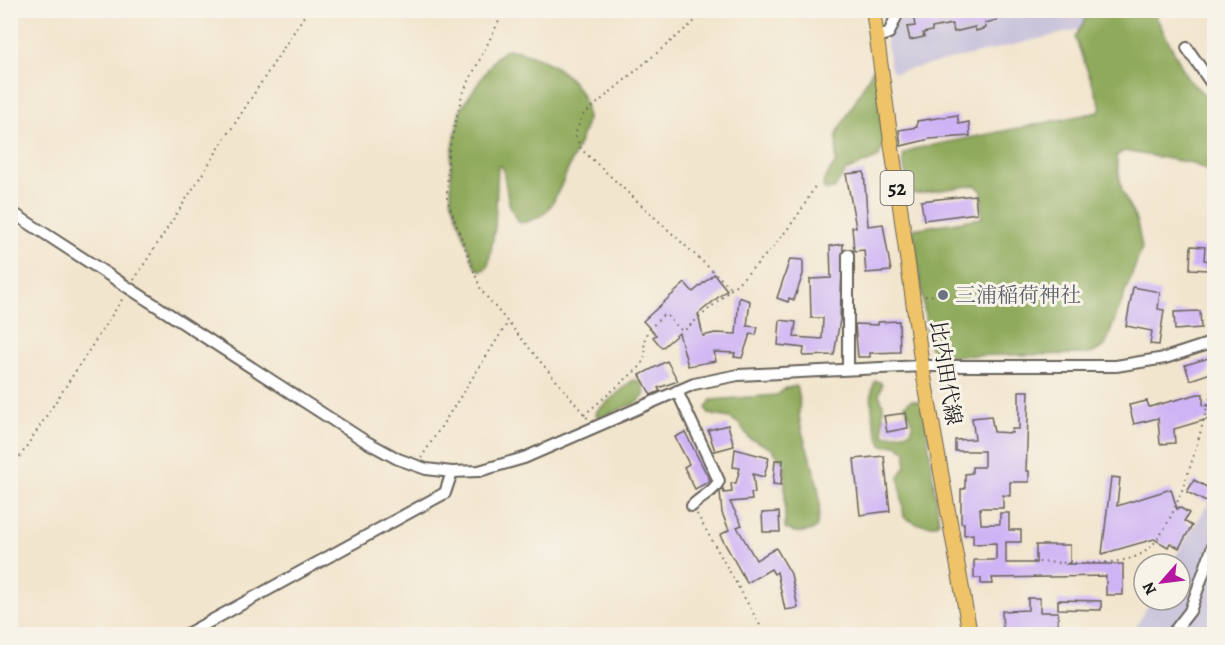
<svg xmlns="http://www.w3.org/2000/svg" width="1225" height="645" viewBox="0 0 1225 645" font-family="Alegreya,'Noto Serif JP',serif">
  <rect width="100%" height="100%" fill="#f7f3e8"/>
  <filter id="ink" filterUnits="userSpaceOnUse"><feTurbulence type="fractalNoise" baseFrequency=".0167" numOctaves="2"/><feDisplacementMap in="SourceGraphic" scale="12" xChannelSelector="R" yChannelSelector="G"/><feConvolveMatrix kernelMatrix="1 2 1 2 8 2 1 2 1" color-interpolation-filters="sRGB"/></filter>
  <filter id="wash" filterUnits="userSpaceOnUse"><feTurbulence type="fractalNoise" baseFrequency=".008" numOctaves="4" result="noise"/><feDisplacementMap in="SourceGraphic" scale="24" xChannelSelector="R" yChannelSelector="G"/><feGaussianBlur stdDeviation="1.35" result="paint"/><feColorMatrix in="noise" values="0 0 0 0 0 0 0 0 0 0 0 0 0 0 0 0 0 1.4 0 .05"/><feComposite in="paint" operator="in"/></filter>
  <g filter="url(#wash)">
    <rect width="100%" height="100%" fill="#f2e5cd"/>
    <g fill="#c6c0da">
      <path d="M 893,10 L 1100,11 L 1102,24 L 894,73 L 890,66 L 885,26 Z"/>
      <path d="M 1214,494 L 1214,634 L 1132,634 L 1151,600 L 1180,600 L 1180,564 L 1171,564 Z"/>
    </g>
    <g fill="#8faa5c" stroke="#56633c" stroke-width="1.5">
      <path d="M 1090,11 L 1153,11 L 1188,79 L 1214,104 L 1214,174 L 1192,163 L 1124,151 L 1116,156 L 1122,191 L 1137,222 L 1142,248 L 1105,346 L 1091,354 L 936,356 L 929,346 L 913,229 L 982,218 L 982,191 L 975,185 L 915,194 L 909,190 L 903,162 L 904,154 L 914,149 L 1099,112 L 1101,107 L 1075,37 Z"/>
      <path d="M 507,49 C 537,53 573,71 584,101 C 586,106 587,115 587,120 C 586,130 558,194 551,205 C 544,216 532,221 520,223 C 505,206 508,187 502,166 L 498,166 L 495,227 L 488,267 L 481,271 L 475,266 L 451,199 L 451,159 L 460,110 L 496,57 Z"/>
      <path d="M 873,69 L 876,73 L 884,142 L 879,157 L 846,171 L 834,189 L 826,190 L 823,187 L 824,180 L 836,162 L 837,134 Z"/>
      <path d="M 633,380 L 641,382 L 645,394 L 638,402 L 601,417 L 596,416 L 597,411 Z"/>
      <path d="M 875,381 L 880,382 L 882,385 L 879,394 L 883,405 L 883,432 L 886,436 L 910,432 L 913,426 L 905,405 L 911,400 L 920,402 L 924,409 L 939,522 L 934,525 L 917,524 L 904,517 L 899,477 L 906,465 L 906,451 L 897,445 L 883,446 C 874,432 867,397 875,381 Z"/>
      <path d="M 796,386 C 803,399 797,409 800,422 C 807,460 828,489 816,528 C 807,533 795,534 785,528 L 785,469 L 782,462 L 772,449 L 749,438 L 740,424 L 730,418 L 709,414 L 706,408 L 711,400 L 777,395 L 786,388 Z"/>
    </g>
    <g id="blocks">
      <g fill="#cfb4f5">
        <path d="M 923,10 L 995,10 L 997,20 L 985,23 L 986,28 L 976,31 L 975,27 L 954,32 L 952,24 L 932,28 L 932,31 L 923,33 L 924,37 L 910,40 L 907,27 L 915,26 L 913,14 Z"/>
        <path d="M 957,115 L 959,124 L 969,122 L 970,136 L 930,139 L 901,146 L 899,130 L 917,127 L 917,121 Z"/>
        <path d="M 864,172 L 868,226 L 883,224 L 891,271 L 866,273 L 864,250 L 854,251 L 852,227 L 856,227 L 846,174 Z"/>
        <path d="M 975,195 L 977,213 L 924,220 L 921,201 Z"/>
        <path d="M 843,244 L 840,320 L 834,355 L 803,356 L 804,348 L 778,345 L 780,320 L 796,322 L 794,337 L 822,339 L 823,318 L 811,318 L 810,279 L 831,278 L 830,246 Z"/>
        <path d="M 1191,246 L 1205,247 L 1204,260 L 1209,261 L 1208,270 L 1190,269 Z"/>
        <path d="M 790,259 L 803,260 L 803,274 L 794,300 L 789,298 L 788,302 L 777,298 Z"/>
        <path d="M 714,274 L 727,290 L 698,314 L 703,336 L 715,333 L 736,334 L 739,297 L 750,301 L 747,326 L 758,327 L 756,335 L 750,334 L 742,358 L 734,357 L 735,353 L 714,352 L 716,361 L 688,366 L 679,333 L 662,348 L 653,337 L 656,335 L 643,321 L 685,283 L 693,292 Z"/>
        <path d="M 1133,287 L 1160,292 L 1158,309 L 1164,310 L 1159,345 L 1150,344 L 1152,331 L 1126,326 Z"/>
        <path d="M 1200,311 L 1201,328 L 1175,330 L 1174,312 Z"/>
        <path d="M 899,321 L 900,352 L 870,353 L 870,357 L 858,357 L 855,324 L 878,325 L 878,322 Z"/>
        <path d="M 1212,357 L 1208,374 L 1190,380 L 1185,365 Z"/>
        <path d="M 667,361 L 678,381 L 658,388 L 660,391 L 651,395 L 640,375 Z"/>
        <path d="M 1019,391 L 1029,391 L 1026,471 L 1029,471 L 1029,482 L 1010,482 L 1010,496 L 1003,495 L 1003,508 L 980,508 L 981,524 L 1000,524 L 1000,513 L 1009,513 L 1009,530 L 1021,530 L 1021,542 L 1006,542 L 1006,563 L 1036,563 L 1036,545 L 1070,545 L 1070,562 L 1067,564 L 1123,564 L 1123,595 L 1106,595 L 1106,576 L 992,578 L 993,584 L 981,584 L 981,578 L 974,578 L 974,560 L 996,560 L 996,543 L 973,544 L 973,534 L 964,535 L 964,523 L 961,523 L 961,489 L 965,489 L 965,474 L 972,473 L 972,467 L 984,467 L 984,451 L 955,451 L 955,440 L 975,439 L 972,418 L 991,416 L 994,432 L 1012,433 L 1012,429 L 1019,429 Z"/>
        <path d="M 1198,394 L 1203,394 L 1203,405 L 1215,407 L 1215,417 L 1174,429 L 1175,443 L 1160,444 L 1158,418 L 1134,424 L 1129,405 L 1147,401 L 1149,407 Z"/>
        <path d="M 906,413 L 908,428 L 887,432 L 884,416 Z"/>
        <path d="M 728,425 L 734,446 L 715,451 L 708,430 Z"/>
        <path d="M 685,432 L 710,481 L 695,489 L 684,467 L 689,464 L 675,437 Z"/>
        <path d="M 735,449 L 769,458 L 764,477 L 753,474 L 755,493 L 751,493 L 752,500 L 730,502 L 742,525 L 737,527 L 756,560 L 776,548 L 791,574 L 798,608 L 785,610 L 777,572 L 774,574 L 771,569 L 747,583 L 720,535 L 729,530 L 722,513 L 720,492 L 723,489 L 724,493 L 732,492 L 731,483 L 736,483 L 740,468 L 733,467 Z"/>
        <path d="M 884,456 L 890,511 L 860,515 L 854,459 Z"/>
        <path d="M 775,460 L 783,460 L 781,485 L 773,484 Z"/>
        <path d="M 1111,477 L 1120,478 L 1117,506 L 1171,489 L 1177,509 L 1179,507 L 1189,513 L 1184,521 L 1192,526 L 1179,548 L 1170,543 L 1168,547 L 1154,539 L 1102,554 Z"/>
        <path d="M 1194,480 L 1212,490 L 1206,502 L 1187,492 Z"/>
        <path d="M 779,512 L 780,532 L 763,532 L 762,513 Z"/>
        <path d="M 1028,598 L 1040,598 L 1040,612 L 1058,612 L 1058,634 L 1003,634 L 1002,611 L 1028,610 Z"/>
        <path d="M 1058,600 L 1101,601 L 1101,610 L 1058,609 Z"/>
      </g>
    </g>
  </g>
  <g filter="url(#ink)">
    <use href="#blocks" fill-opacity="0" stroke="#67625a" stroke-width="1.5"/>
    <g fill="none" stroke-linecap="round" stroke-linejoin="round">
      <defs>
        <g id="minor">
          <path d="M 877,38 L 889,33 L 899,10"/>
          <path d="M 1187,48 L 1214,87"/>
          <path d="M 10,211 L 365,441 L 398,459 L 426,469 L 452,472 L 479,471 L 524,458 L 694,384 L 738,375 L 922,366 L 1116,366 L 1165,358 L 1214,342"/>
          <path d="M 848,255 L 848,368"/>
          <path d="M 677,391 L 719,481 C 712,494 701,496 692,506"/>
          <path d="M 187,634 L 445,493 L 452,472"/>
          <path d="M 1172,634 L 1190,611 L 1214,543"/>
        </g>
        <path id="major" d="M 873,10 L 922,366 L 970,634"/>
      </defs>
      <use href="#minor" stroke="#67625a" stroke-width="14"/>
      <use href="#major" stroke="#67625a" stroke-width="16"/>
      <g stroke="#67625a" stroke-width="2" stroke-dasharray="1.5 4.5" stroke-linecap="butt">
        <path d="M 499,10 L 500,19 L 462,95 L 448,154 L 447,200 L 481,290 L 589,420"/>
        <path d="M 708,10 L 582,116 L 575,135 L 581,149 L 732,289"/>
        <path d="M 134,280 L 308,10"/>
        <path d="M 925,296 L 937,295"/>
        <path d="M 584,415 L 641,366 L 646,353 C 640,335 651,328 663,315 L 667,316 L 681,330 L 686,329 C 735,286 786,244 816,184"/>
        <path d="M 421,458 L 507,324"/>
        <path d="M 10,472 L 123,298"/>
        <path d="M 697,514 L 765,634"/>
        <path d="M 1033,562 C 1062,562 1119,568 1143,553 C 1179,531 1203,421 1214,380"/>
      </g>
      <use href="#minor" stroke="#fff" stroke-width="10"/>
      <use href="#major" stroke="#efc469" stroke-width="14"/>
    </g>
  </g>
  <circle fill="#6b7280" stroke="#f7f3e8" stroke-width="2" cx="943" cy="295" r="6"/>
  <g text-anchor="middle" stroke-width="6" stroke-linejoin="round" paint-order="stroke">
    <rect fill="#f7f3e8" stroke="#5e5c59" stroke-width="1.5" x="880.5" y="171" width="33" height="34" rx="4.5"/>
    <g font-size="20" font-weight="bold" fill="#1c1c1c">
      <text x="897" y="195">52</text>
    </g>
    <g font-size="21" fill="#5b616d" stroke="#f7f3e8" text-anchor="start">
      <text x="955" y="302">三浦稲荷神社</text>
    </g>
    <g font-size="21" fill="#1c1c1c" stroke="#f7f3e8">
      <text transform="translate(946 373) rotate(81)" y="7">比内田代線</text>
    </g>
  </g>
  <rect width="1225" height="645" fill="none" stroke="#f7f3e8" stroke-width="36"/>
  <g transform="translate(1162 582) rotate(242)"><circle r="28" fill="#f7f3e8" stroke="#9f9d96" stroke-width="1.5"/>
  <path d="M0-4.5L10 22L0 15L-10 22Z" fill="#b5179e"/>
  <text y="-9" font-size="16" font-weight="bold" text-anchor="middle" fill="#1c1c1c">N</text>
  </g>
</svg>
